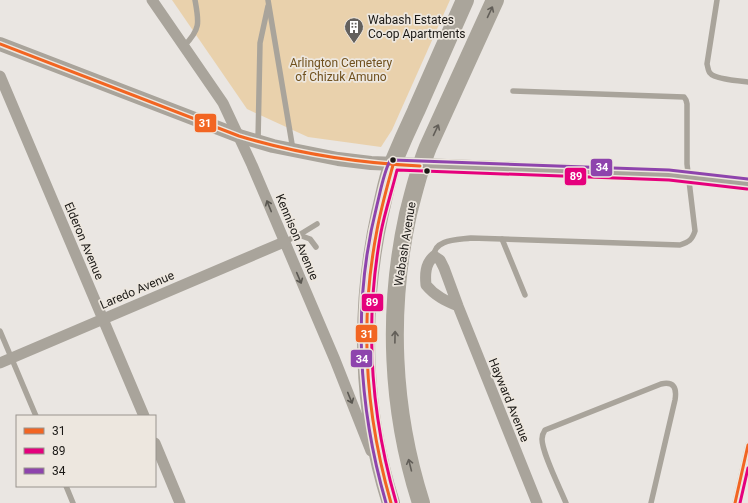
<svg xmlns="http://www.w3.org/2000/svg" width="748" height="503" viewBox="0 0 748 503" font-family="Roboto,sans-serif">
  <rect width="100%" height="100%" fill="#eae6e2"/>
  <path fill="#e9d1ac" d="M 172,0 L 450,0 L 392,130 L 381,147 L 308,137 L 247,109 Z"/>
  <g fill="none" stroke-linecap="round" stroke-linejoin="round">
    <g stroke="#a9a49b" stroke-width="5.5">
      <path d="M 268,0 L 293,150"/>
      <path d="M 717,0 L 707,64 C 708,67 708,71 710,73 C 714,79 740,81 748,82"/>
      <path d="M 184,46 C 201,29 199,22 195,0"/>
      <path d="M 258,141 L 260,43 L 268,6"/>
      <path d="M 299,235 L 317,224"/>
      <path d="M 502,239 L 525,295"/>
      <path d="M 284,242 L 299,235 L 310,239 L 316,247"/>
      <path d="M 434,256 C 434,239 458,240 471,238 L 680,245 C 689,242 692,240 695,231 L 687,164 L 687,104 L 686,100 L 684,97 L 513,91"/>
      <path d="M 0,331 L 36,416"/>
      <path d="M 66,486 L 73,503"/>
      <path d="M 566,503 C 560,488 542,453 542,439 C 542,435 543,433 545,430 L 661,384 C 674,381 677,388 675,400 L 651,503"/>
      <path d="M 735,503 L 748,445"/>
    </g>
    <g stroke="#a9a49b" stroke-width="11">
      <path d="M 152,0 L 223,103 L 252,165 L 335,360 L 371,451"/>
      <path d="M 0,76 L 144,416"/>
      <path d="M 458,306 C 446,301 435,296 426,285 C 425,275 425,264 434,256 L 440,260 L 444,268 L 458,306 L 537,503"/>
      <path d="M 0,363 L 284,242"/>
      <path d="M 155,443 L 180,503"/>
    </g>
    <path stroke="#a9a49b" stroke-width="14" d="M 0,44 L 239,136 L 273,146 L 338,159 L 371,163 L 669,175 L 748,184"/>
    <g stroke="#aaa59b" stroke-width="18">
      <path d="M 391,503 C 361,410 359,308 380,213 C 384,197 387,179 393,163 C 400,146 408,128 416,111 C 432,74 449,37 465,0"/>
      <path d="M 421,503 C 391,409 387,310 408,214 C 414,191 419,169 428,147 L 495,0"/>
    </g>
    <defs>
      <g id="bus-1">
        <path d="M 0,44 L 239,136 C 298,154 358,163 420,166"/>
        <path d="M 391,503 C 365,413 359,323 377,230 C 381,208 387,187 393,165"/>
        <path d="M 735,503 L 748,445"/>
      </g>
      <g id="bus-2">
        <path d="M 396,502 C 370,412 364,324 381,232 C 385,211 392,191 397,170 L 669,180 L 747,189"/>
        <path d="M 740,503 L 748,468"/>
      </g>
      <path id="bus-3" d="M 386,503 C 358,406 352,303 377,205 C 380,193 384,171 390,161 L 393,160 L 669,170 L 748,179"/>
    </defs>
    <use href="#bus-1" stroke="#ede7df" stroke-width="6"/>
    <use href="#bus-2" stroke="#ede7df" stroke-width="6"/>
    <use href="#bus-3" stroke="#ede7df" stroke-width="6"/>
    <use href="#bus-1" stroke="#f26522" stroke-width="3"/>
    <use href="#bus-2" stroke="#e5007d" stroke-width="3"/>
    <use href="#bus-3" stroke="#8e44ad" stroke-width="3"/>
  </g>
  <defs><path id="oneway-shaft" d="M-6 0H5M1.5-3L5.5 0L1.5 3" fill="none" stroke-width="1.6" stroke-linecap="round" stroke-linejoin="round"/></defs>
  <g stroke="#625e58">
    <use href="#oneway-shaft" transform="translate(490 12) rotate(-65)"/>
    <use href="#oneway-shaft" transform="translate(436 130) rotate(-65)"/>
    <use href="#oneway-shaft" transform="translate(395 337) rotate(-89)"/>
    <use href="#oneway-shaft" transform="translate(410 465) rotate(-104)"/>
  </g>
  <g stroke="#5a5751">
    <use href="#oneway-shaft" transform="translate(269 206) rotate(-112)"/>
    <use href="#oneway-shaft" transform="translate(299 278) rotate(67)"/>
    <use href="#oneway-shaft" transform="translate(350 398) rotate(68)"/>
  </g>
  <defs>
    <symbol id="building-pin" viewBox="-11 -11 22 30"><path d="M0 17L-7.5 6A9.5 9.5 0 1 1 7.5 6Z" fill="#63605d" stroke="#ede7df"/><path d="M-4-6H4V6H1V3H-1V6H-4ZM-2.5-4.3h1.7v1.8h-1.7ZM.8-4.3h1.7v1.8H.8ZM-2.5-1h1.7V.8h-1.7ZM.8-1h1.7V.8H.8Z" fill="#fff"/></symbol>
  </defs>
  <g fill-rule="evenodd">
    <use href="#building-pin" x="343" y="16" width="22" height="30"/>
  </g>
  <g fill="#1a1815" stroke="#ede7df" stroke-width="1.5">
    <circle cx="393" cy="160" r="3.5"/>
    <circle cx="427" cy="171" r="3.5"/>
  </g>
  <g text-anchor="middle" stroke-width="3.5" stroke-linejoin="round" paint-order="stroke">
    <g font-size="12" fill="#1a1815" stroke="#ede7df" text-anchor="start">
      <text x="368" y="24">Wabash Estates<tspan x="368" dy="14">Co-op Apartments</tspan></text>
    </g>
    <g font-size="12" fill="#6f501d" stroke="#ede7df">
      <text x="341" y="67">Arlington Cemetery<tspan x="341" dy="14">of Chizuk Amuno</tspan></text>
    </g>
    <g font-size="12" fill="#1a1815" stroke="#ede7df">
      <text transform="translate(297 237) rotate(67)" y="4">Kennison Avenue</text>
      <text transform="translate(84 241) rotate(67)" y="4">Elderon Avenue</text>
      <text transform="translate(405 244) rotate(-81)" y="4">Wabash Avenue</text>
      <text transform="translate(137 290) rotate(-23)" y="4">Laredo Avenue</text>
      <text transform="translate(509 400) rotate(68)" y="4">Hayward Avenue</text>
    </g>
  </g>
  <g stroke="#ede7df" stroke-width="1.5">
    <rect x="194" y="113" width="23" height="20" rx="4" fill="#f26522"/>
    <rect x="590" y="158" width="23" height="19" rx="4" fill="#8e44ad"/>
    <rect x="564" y="167" width="23" height="19" rx="4" fill="#e5007d"/>
    <rect x="361" y="293" width="23" height="19" rx="4" fill="#e5007d"/>
    <rect x="355" y="324" width="23" height="19" rx="4" fill="#f26522"/>
    <rect x="350" y="349" width="23" height="19" rx="4" fill="#8e44ad"/>
  </g>
  <g font-size="11" text-anchor="middle" font-weight="bold" fill="#fff">
    <text x="205" y="127">31</text>
    <text x="602" y="171">34</text>
    <text x="576" y="180">89</text>
    <text x="372" y="306">89</text>
    <text x="367" y="338">31</text>
    <text x="362" y="363">34</text>
  </g>
  <rect x="16" y="415" width="140" height="72" fill="#ede7df" stroke="#99948e"/>
  <rect x="24" y="428" width="20" height="6" fill="#f26522" stroke="#99948e"/>
  <text x="52" y="435" font-size="12" fill="#1a1815">31</text>
  <rect x="24" y="448" width="20" height="6" fill="#e5007d" stroke="#99948e"/>
  <text x="52" y="455" font-size="12" fill="#1a1815">89</text>
  <rect x="24" y="468" width="20" height="6" fill="#8e44ad" stroke="#99948e"/>
  <text x="52" y="475" font-size="12" fill="#1a1815">34</text>
</svg>
